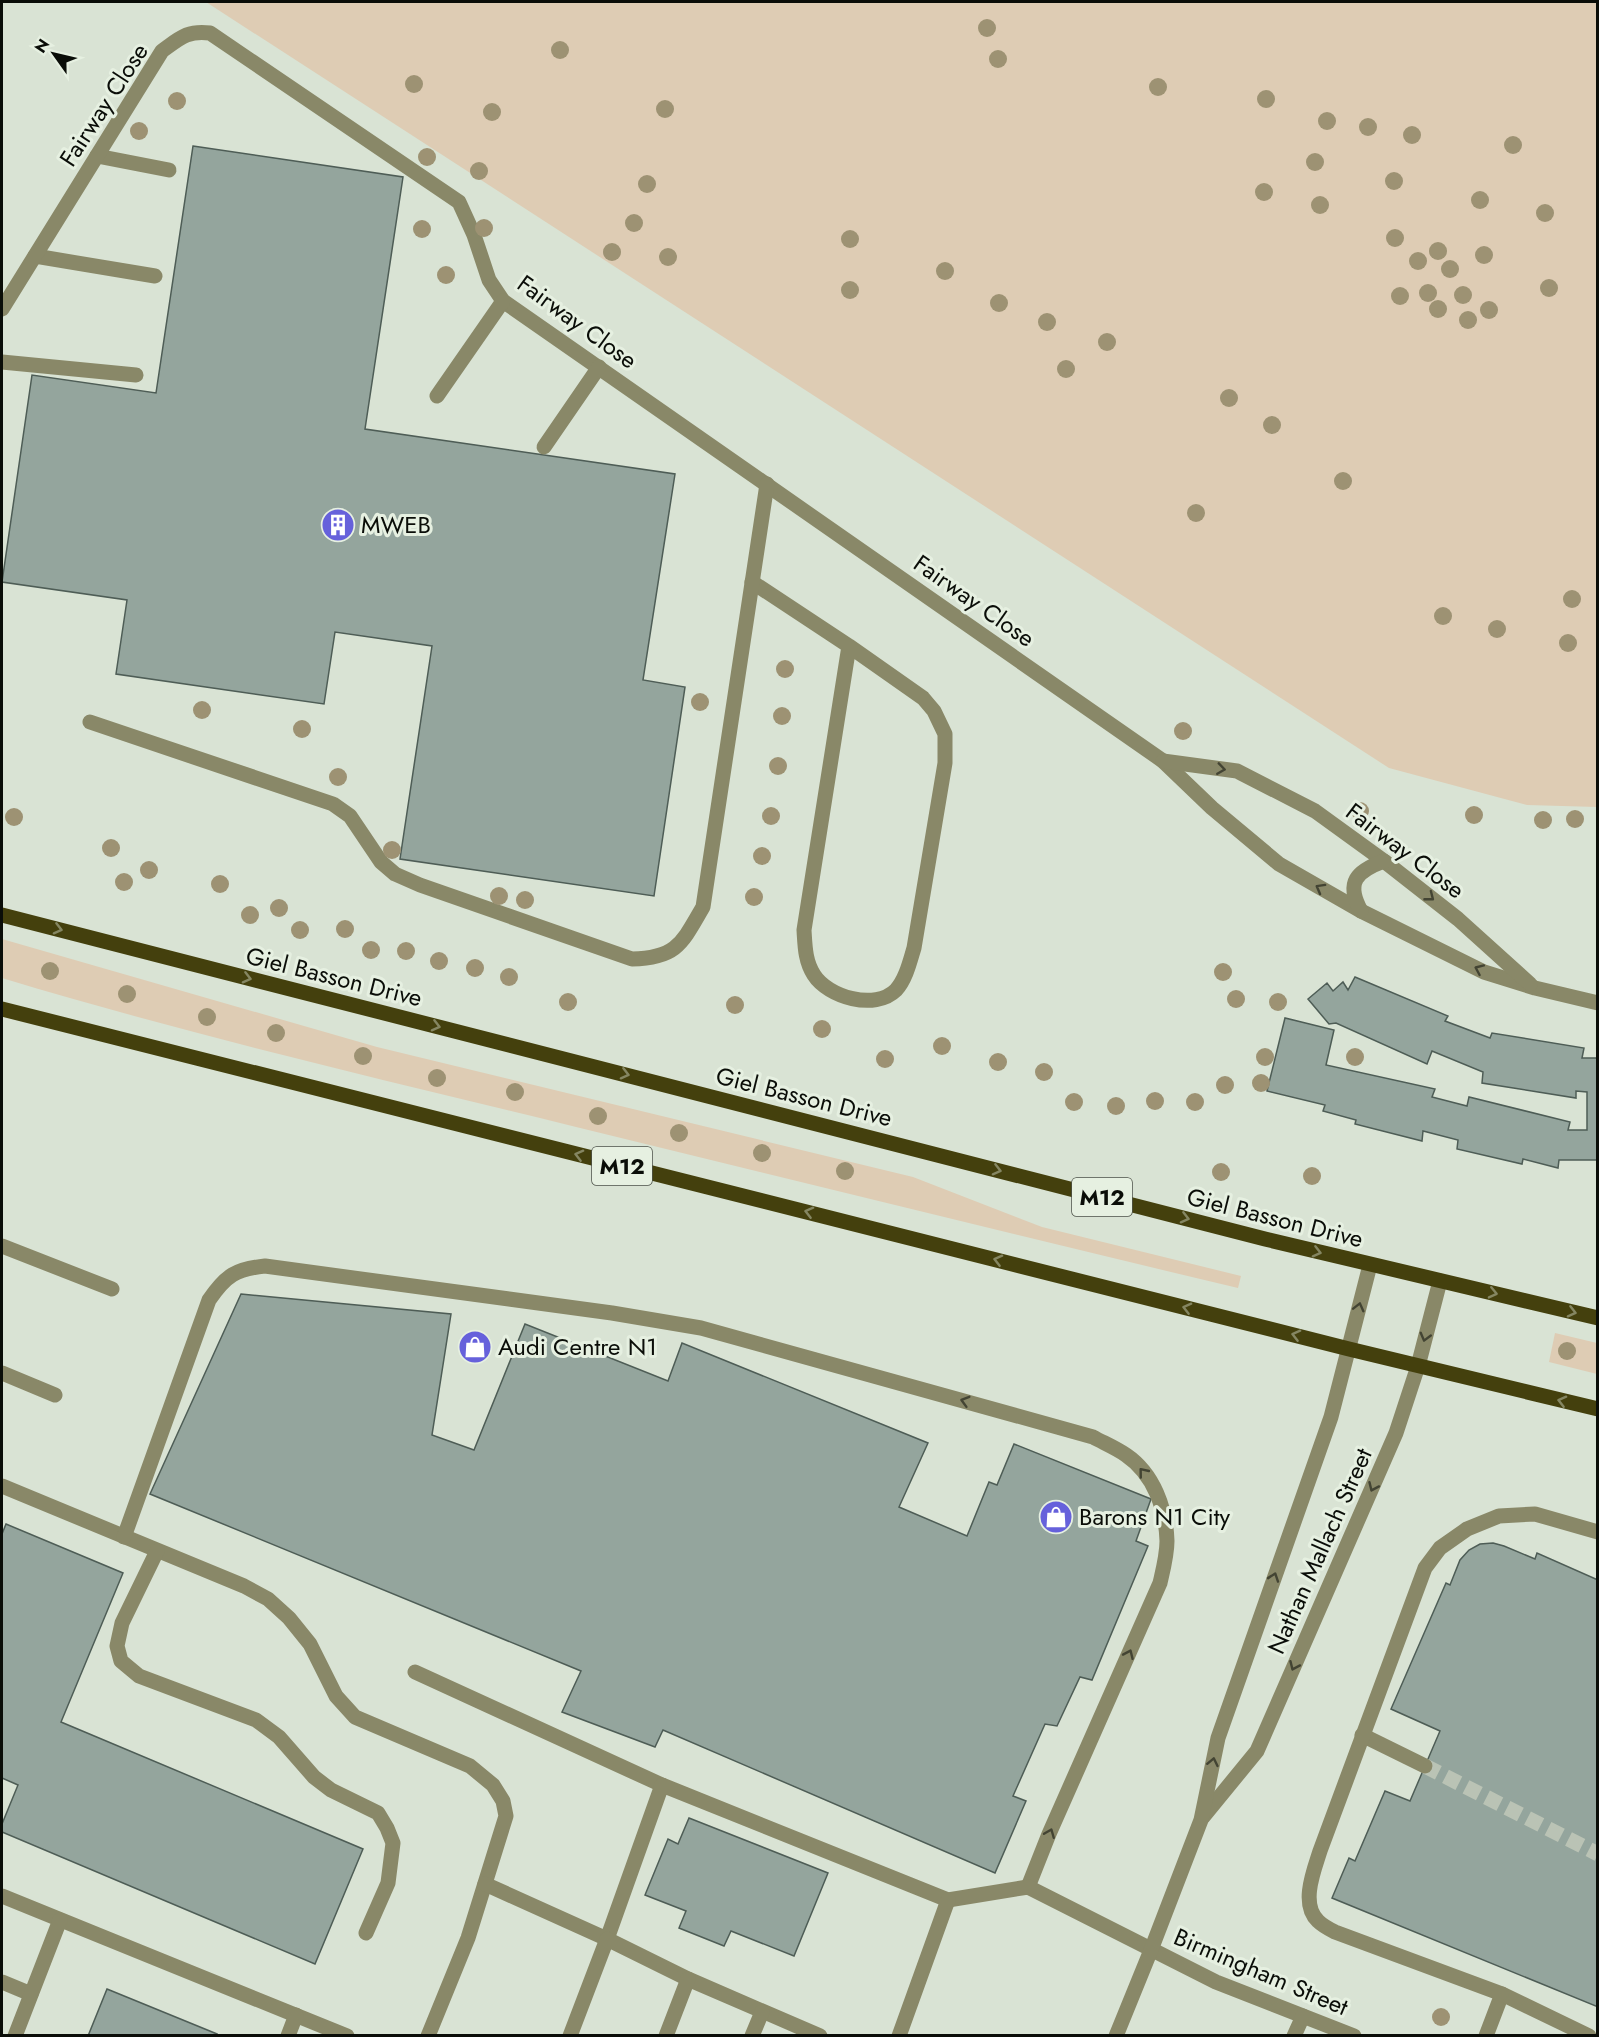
<svg xmlns="http://www.w3.org/2000/svg" width="1599" height="2037" viewBox="0 0 1599 2037" font-family="Jost,sans-serif">
  <rect width="100%" height="100%" fill="#d9e3d4"/>
  <g fill="#deccb4">
    <path d="M 206,2 L 1597,2 L 1597,807 L 1527,805 L 1389,768 Z"/>
    <path d="M 2,939 L 377,1047 L 913,1177 L 1042,1227 L 1241,1276 L 1238,1288 C 1015,1235 794,1180 572,1126 C 381,1079 190,1035 2,978 Z"/>
    <path d="M 1555,1333 L 1597,1343 L 1597,1374 L 1549,1362 Z"/>
  </g>
  <g fill="#94a59d" stroke="#4e5d56" stroke-width="1.5">
    <path d="M 193,146 L 403,177 L 365,429 L 675,474 L 643,680 L 685,687 L 654,896 L 400,859 L 432,646 L 335,632 L 324,704 L 116,674 L 127,600 L 2,582 L 32,375 L 156,393 Z"/>
    <path d="M 1355,977 L 1448,1016 L 1445,1021 L 1490,1038 L 1492,1033 L 1584,1048 L 1582,1058 L 1598,1058 L 1598,1160 L 1559,1160 L 1558,1168 L 1523,1159 L 1522,1164 L 1457,1149 L 1458,1140 L 1423,1131 L 1422,1141 L 1355,1124 L 1356,1120 L 1323,1111 L 1325,1105 L 1267,1091 L 1285,1018 L 1334,1030 L 1326,1065 L 1435,1089 L 1432,1097 L 1467,1106 L 1469,1097 L 1570,1122 L 1568,1130 L 1587,1130 L 1587,1092 L 1576,1091 L 1576,1098 L 1482,1083 L 1483,1072 L 1432,1051 L 1427,1064 L 1336,1023 L 1329,1024 L 1308,999 L 1327,983 L 1333,991 L 1343,982 L 1348,990 Z"/>
    <path d="M 241,1294 L 451,1314 L 432,1435 L 474,1450 L 525,1324 L 668,1381 L 682,1343 L 928,1443 L 899,1507 L 967,1536 L 989,1482 L 997,1485 L 1014,1444 L 1151,1499 L 1136,1541 L 1148,1546 L 1092,1680 L 1080,1677 L 1057,1726 L 1045,1724 L 1013,1796 L 1026,1801 L 995,1873 L 663,1730 L 655,1747 L 562,1712 L 581,1671 L 150,1494 Z"/>
    <path d="M 6,1524 L 123,1573 L 61,1722 L 363,1849 L 315,1964 L 2,1832 L 2,1824 L 18,1785 L 2,1778 L 2,1534 Z"/>
    <path d="M 1493,1543 L 1504,1546 L 1535,1559 L 1537,1553 L 1598,1580 L 1598,2007 L 1332,1898 L 1349,1858 L 1355,1861 L 1385,1791 L 1410,1801 L 1440,1731 L 1391,1709 L 1446,1583 L 1450,1585 L 1460,1560 L 1469,1550 L 1480,1544 Z"/>
    <path d="M 689,1818 L 828,1873 L 794,1956 L 731,1931 L 724,1946 L 679,1928 L 686,1911 L 645,1895 L 668,1839 L 678,1844 Z"/>
    <path d="M 107,1989 L 217,2034 L 216,2036 L 88,2036 Z"/>
  </g>
  <g fill="none" stroke-linecap="round" stroke-linejoin="round">
    <path stroke="#bac3b5" stroke-width="15" stroke-dasharray="15 8" stroke-linecap="butt" d="M 1425,1766 L 1598,1854"/>
    <g stroke="#898868" stroke-width="15">
      <path d="M 97,156 L 169,170"/>
      <path d="M 35,256 L 155,276"/>
      <path d="M 2,309 L 162,51 C 180,38 188,30 210,33 L 459,202 L 474,235 L 489,280 L 503,301 L 1163,761 L 1212,808 L 1279,864 L 1361,911 L 1484,972 L 1535,988 L 1598,1003"/>
      <path d="M 2,362 L 136,375"/>
      <path d="M 437,396 L 503,301"/>
      <path d="M 544,447 L 599,367"/>
      <path d="M 752,582 L 849,646 L 923,698 L 934,711 L 945,734 L 945,763 L 914,948 C 910,961 906,979 896,990 C 875,1011 828,997 814,975 C 805,961 805,946 804,930 L 849,646"/>
      <path d="M 90,722 L 333,804 L 350,816 L 381,862 L 395,874 L 420,885 L 632,959 C 677,958 682,943 703,907 L 767,484"/>
      <path d="M 1163,761 L 1237,771 L 1315,811 L 1384,861 L 1458,919 L 1530,984"/>
      <path d="M 1361,911 C 1345,882 1357,871 1384,861"/>
      <path d="M 2,1246 L 112,1289"/>
      <path d="M 2,1373 L 55,1395"/>
      <path d="M 2,1486 L 244,1586 L 268,1599 L 289,1618 L 310,1644 L 336,1696 L 355,1717 L 470,1766 L 493,1785 L 503,1801 L 506,1816 L 468,1938 L 428,2036"/>
      <path d="M 124,1537 L 209,1300 C 226,1275 236,1269 265,1266 L 612,1313 L 701,1328 L 1093,1437 C 1104,1443 1116,1448 1126,1455 C 1154,1474 1166,1509 1167,1541 C 1167,1555 1163,1570 1160,1583 L 1049,1834 L 1028,1887"/>
      <path d="M 157,1551 L 122,1623 L 117,1646 L 121,1661 L 139,1676 L 256,1720 L 279,1737 L 314,1777 L 331,1790 L 378,1813 L 387,1828 L 393,1843 L 388,1883 L 366,1933"/>
      <path d="M 415,1672 L 662,1785"/>
      <path d="M 1362,1735 L 1425,1766"/>
      <path d="M 1203,1817 L 1257,1751 L 1396,1433 L 1418,1366 L 1440,1281"/>
      <path d="M 485,1884 L 607,1939 L 662,1785 L 948,1900 L 1028,1887 L 1216,1982 L 1354,2036"/>
      <path d="M 2,1896 L 347,2036"/>
      <path d="M 2,1982 L 31,1994"/>
      <path d="M 15,2036 L 60,1920"/>
      <path d="M 288,2036 L 296,2015"/>
      <path d="M 570,2036 L 607,1939 L 688,1979 L 820,2036"/>
      <path d="M 666,2036 L 688,1979"/>
      <path d="M 752,2036 L 762,2012"/>
      <path d="M 899,2036 L 948,1900"/>
      <path d="M 1116,2036 L 1151,1950 L 1201,1820 L 1218,1738 L 1331,1417 L 1370,1265"/>
      <path d="M 1294,2036 L 1303,2016"/>
      <path d="M 1486,2036 L 1502,1994"/>
      <path d="M 1589,2036 L 1502,1994 L 1335,1932 C 1329,1929 1323,1926 1318,1921 C 1300,1904 1314,1870 1320,1851 L 1425,1568 L 1440,1548 L 1467,1529 L 1499,1516 L 1535,1514 L 1598,1532"/>
    </g>
    <g stroke="#44400d" stroke-width="15">
      <path d="M 2,915 L 1265,1239 L 1598,1318"/>
      <path d="M 2,1009 L 1349,1349 L 1598,1409"/>
    </g>
  </g>
  <g fill="#9d9273">
    <circle cx="987" cy="28" r="9"/>
    <circle cx="560" cy="50" r="9"/>
    <circle cx="998" cy="59" r="9"/>
    <circle cx="414" cy="84" r="9"/>
    <circle cx="1158" cy="87" r="9"/>
    <circle cx="1266" cy="99" r="9"/>
    <circle cx="177" cy="101" r="9"/>
    <circle cx="665" cy="109" r="9"/>
    <circle cx="492" cy="112" r="9"/>
    <circle cx="1327" cy="121" r="9"/>
    <circle cx="1368" cy="127" r="9"/>
    <circle cx="139" cy="131" r="9"/>
    <circle cx="1412" cy="135" r="9"/>
    <circle cx="1513" cy="145" r="9"/>
    <circle cx="427" cy="157" r="9"/>
    <circle cx="1315" cy="162" r="9"/>
    <circle cx="479" cy="171" r="9"/>
    <circle cx="1394" cy="181" r="9"/>
    <circle cx="647" cy="184" r="9"/>
    <circle cx="1264" cy="192" r="9"/>
    <circle cx="1480" cy="200" r="9"/>
    <circle cx="1320" cy="205" r="9"/>
    <circle cx="1545" cy="213" r="9"/>
    <circle cx="634" cy="223" r="9"/>
    <circle cx="484" cy="228" r="9"/>
    <circle cx="422" cy="229" r="9"/>
    <circle cx="1395" cy="238" r="9"/>
    <circle cx="850" cy="239" r="9"/>
    <circle cx="1438" cy="251" r="9"/>
    <circle cx="612" cy="252" r="9"/>
    <circle cx="1484" cy="255" r="9"/>
    <circle cx="668" cy="257" r="9"/>
    <circle cx="1418" cy="261" r="9"/>
    <circle cx="1450" cy="269" r="9"/>
    <circle cx="945" cy="271" r="9"/>
    <circle cx="446" cy="275" r="9"/>
    <circle cx="1549" cy="288" r="9"/>
    <circle cx="850" cy="290" r="9"/>
    <circle cx="1428" cy="293" r="9"/>
    <circle cx="1463" cy="295" r="9"/>
    <circle cx="1400" cy="296" r="9"/>
    <circle cx="999" cy="303" r="9"/>
    <circle cx="1438" cy="309" r="9"/>
    <circle cx="1489" cy="310" r="9"/>
    <circle cx="1468" cy="320" r="9"/>
    <circle cx="1047" cy="322" r="9"/>
    <circle cx="1107" cy="342" r="9"/>
    <circle cx="1066" cy="369" r="9"/>
    <circle cx="1229" cy="398" r="9"/>
    <circle cx="1272" cy="425" r="9"/>
    <circle cx="1343" cy="481" r="9"/>
    <circle cx="1196" cy="513" r="9"/>
    <circle cx="1572" cy="599" r="9"/>
    <circle cx="1443" cy="616" r="9"/>
    <circle cx="1497" cy="629" r="9"/>
    <circle cx="1568" cy="643" r="9"/>
    <circle cx="785" cy="669" r="9"/>
    <circle cx="700" cy="702" r="9"/>
    <circle cx="202" cy="710" r="9"/>
    <circle cx="782" cy="716" r="9"/>
    <circle cx="302" cy="729" r="9"/>
    <circle cx="1183" cy="731" r="9"/>
    <circle cx="778" cy="766" r="9"/>
    <circle cx="338" cy="777" r="9"/>
    <circle cx="1360" cy="811" r="9"/>
    <circle cx="1474" cy="815" r="9"/>
    <circle cx="771" cy="816" r="9"/>
    <circle cx="14" cy="817" r="9"/>
    <circle cx="1575" cy="819" r="9"/>
    <circle cx="1543" cy="820" r="9"/>
    <circle cx="111" cy="848" r="9"/>
    <circle cx="392" cy="850" r="9"/>
    <circle cx="762" cy="856" r="9"/>
    <circle cx="149" cy="870" r="9"/>
    <circle cx="124" cy="882" r="9"/>
    <circle cx="220" cy="884" r="9"/>
    <circle cx="499" cy="896" r="9"/>
    <circle cx="754" cy="897" r="9"/>
    <circle cx="525" cy="900" r="9"/>
    <circle cx="279" cy="908" r="9"/>
    <circle cx="250" cy="915" r="9"/>
    <circle cx="345" cy="929" r="9"/>
    <circle cx="300" cy="930" r="9"/>
    <circle cx="371" cy="950" r="9"/>
    <circle cx="406" cy="951" r="9"/>
    <circle cx="439" cy="961" r="9"/>
    <circle cx="475" cy="968" r="9"/>
    <circle cx="50" cy="971" r="9"/>
    <circle cx="1223" cy="972" r="9"/>
    <circle cx="509" cy="977" r="9"/>
    <circle cx="127" cy="994" r="9"/>
    <circle cx="1236" cy="999" r="9"/>
    <circle cx="568" cy="1002" r="9"/>
    <circle cx="1278" cy="1002" r="9"/>
    <circle cx="735" cy="1005" r="9"/>
    <circle cx="207" cy="1017" r="9"/>
    <circle cx="822" cy="1029" r="9"/>
    <circle cx="276" cy="1033" r="9"/>
    <circle cx="942" cy="1046" r="9"/>
    <circle cx="363" cy="1056" r="9"/>
    <circle cx="1265" cy="1057" r="9"/>
    <circle cx="1355" cy="1057" r="9"/>
    <circle cx="885" cy="1059" r="9"/>
    <circle cx="998" cy="1062" r="9"/>
    <circle cx="1044" cy="1072" r="9"/>
    <circle cx="437" cy="1078" r="9"/>
    <circle cx="1261" cy="1083" r="9"/>
    <circle cx="1225" cy="1085" r="9"/>
    <circle cx="515" cy="1092" r="9"/>
    <circle cx="1155" cy="1101" r="9"/>
    <circle cx="1074" cy="1102" r="9"/>
    <circle cx="1195" cy="1102" r="9"/>
    <circle cx="1116" cy="1106" r="9"/>
    <circle cx="598" cy="1116" r="9"/>
    <circle cx="679" cy="1133" r="9"/>
    <circle cx="762" cy="1153" r="9"/>
    <circle cx="845" cy="1171" r="9"/>
    <circle cx="1221" cy="1172" r="9"/>
    <circle cx="1312" cy="1176" r="9"/>
    <circle cx="1567" cy="1351" r="9"/>
    <circle cx="1441" cy="2017" r="9"/>
  </g>
  <defs><path id="oneway-chevron" d="M-2-3.5L2.5 0L-2 3.5" fill="none" stroke-width="1.6" stroke-linecap="round" stroke-linejoin="round" transform="scale(1.5)"/></defs>
  <g stroke="#434433">
    <use href="#oneway-chevron" transform="translate(1221 769) rotate(8)"/>
    <use href="#oneway-chevron" transform="translate(1320 888) rotate(-151)"/>
    <use href="#oneway-chevron" transform="translate(1430 897) rotate(38)"/>
    <use href="#oneway-chevron" transform="translate(1479 969) rotate(-156)"/>
    <use href="#oneway-chevron" transform="translate(1359 1307) rotate(-76)"/>
    <use href="#oneway-chevron" transform="translate(1425 1337) rotate(105)"/>
    <use href="#oneway-chevron" transform="translate(965 1401) rotate(-164)"/>
    <use href="#oneway-chevron" transform="translate(1143 1472) rotate(-129)"/>
    <use href="#oneway-chevron" transform="translate(1373 1487) rotate(114)"/>
    <use href="#oneway-chevron" transform="translate(1274 1577) rotate(-71)"/>
    <use href="#oneway-chevron" transform="translate(1129 1654) rotate(-66)"/>
    <use href="#oneway-chevron" transform="translate(1294 1666) rotate(114)"/>
    <use href="#oneway-chevron" transform="translate(1213 1762) rotate(-78)"/>
    <use href="#oneway-chevron" transform="translate(1050 1833) rotate(-68)"/>
  </g>
  <g stroke="#858662">
    <use href="#oneway-chevron" transform="translate(58 929) rotate(14)"/>
    <use href="#oneway-chevron" transform="translate(247 978) rotate(14)"/>
    <use href="#oneway-chevron" transform="translate(436 1026) rotate(14)"/>
    <use href="#oneway-chevron" transform="translate(625 1074) rotate(14)"/>
    <use href="#oneway-chevron" transform="translate(579 1155) rotate(-166)"/>
    <use href="#oneway-chevron" transform="translate(997 1170) rotate(14)"/>
    <use href="#oneway-chevron" transform="translate(809 1212) rotate(-166)"/>
    <use href="#oneway-chevron" transform="translate(1185 1218) rotate(14)"/>
    <use href="#oneway-chevron" transform="translate(1317 1252) rotate(14)"/>
    <use href="#oneway-chevron" transform="translate(998 1260) rotate(-166)"/>
    <use href="#oneway-chevron" transform="translate(1493 1293) rotate(13)"/>
    <use href="#oneway-chevron" transform="translate(1187 1308) rotate(-166)"/>
    <use href="#oneway-chevron" transform="translate(1572 1312) rotate(14)"/>
    <use href="#oneway-chevron" transform="translate(1296 1335) rotate(-166)"/>
    <use href="#oneway-chevron" transform="translate(1562 1401) rotate(-166)"/>
  </g>
  <defs>
    <symbol id="building-disc" viewBox="-11 -11 22 22"><circle r="9.5" fill="#6661db" stroke="#e6f0e1"/><path d="M-4-6H4V6H1V3H-1V6H-4ZM-2.5-4.3h1.7v1.8h-1.7ZM.8-4.3h1.7v1.8H.8ZM-2.5-1h1.7V.8h-1.7ZM.8-1h1.7V.8H.8Z" fill="#fff"/></symbol>
    <symbol id="shop-disc" viewBox="-11 -11 22 22"><circle r="9.5" fill="#6661db" stroke="#e6f0e1"/><path d="M-5-2.5h2.3a2.7 3.5 0 0 1 5.4 0H5L5.5 6h-11ZM-1.5-2.5h3a1.5 2.3 0 0 0-3 0Z" fill="#fff"/></symbol>
  </defs>
  <g fill-rule="evenodd">
    <use href="#building-disc" x="319" y="506" width="38" height="38"/>
    <use href="#shop-disc" x="456" y="1328" width="38" height="38"/>
    <use href="#shop-disc" x="1037" y="1498" width="38" height="38"/>
  </g>
  <g text-anchor="middle" stroke-width="6" stroke-linejoin="round" paint-order="stroke">
    <g fill="#e6f0e1" stroke="#4c5149" stroke-width="1.5">
      <rect x="592" y="1147" width="60" height="38" rx="4.5"/>
      <rect x="1072" y="1178" width="60" height="38" rx="4.5"/>
    </g>
    <g font-size="22" font-weight="bold" fill="#0a0d08">
      <text x="622" y="1174">M12</text>
      <text x="1102" y="1205">M12</text>
    </g>
    <g font-size="24" fill="#0a0d08" stroke="#e6f0e1">
      <text transform="translate(104 105) rotate(-57)" y="8">Fairway Close</text>
      <text transform="translate(577 322) rotate(36)" y="8">Fairway Close</text>
      <text transform="translate(974 601) rotate(35)" y="8">Fairway Close</text>
      <text transform="translate(1405 851) rotate(37)" y="8">Fairway Close</text>
      <text transform="translate(334 977) rotate(14)" y="8">Giel Basson Drive</text>
      <text transform="translate(804 1097) rotate(14)" y="8">Giel Basson Drive</text>
      <text transform="translate(1275 1218) rotate(14)" y="8">Giel Basson Drive</text>
      <text transform="translate(1320 1551) rotate(-66)" y="8">Nathan Mallach Street</text>
      <text transform="translate(1261 1972) rotate(23)" y="8">Birmingham Street</text>
    </g>
    <g font-size="24" fill="#0a0d08" stroke="#e6f0e1" text-anchor="start">
      <text x="361" y="533">MWEB</text>
      <text x="498" y="1355">Audi Centre N1</text>
      <text x="1079" y="1525">Barons N1 City</text>
    </g>
  </g>
  <rect width="1599" height="2037" fill="none" stroke="#0a0d08" stroke-width="6"/>
  <g transform="translate(54 54) rotate(304)" stroke="#e6f0e1" stroke-width="4.5" paint-order="stroke">
  <path d="M0-4.5L10 22L0 15L-10 22Z" fill="#0a0d08"/>
  <text y="-9" font-size="16" font-weight="bold" text-anchor="middle" fill="#0a0d08">N</text>
  </g>
</svg>
